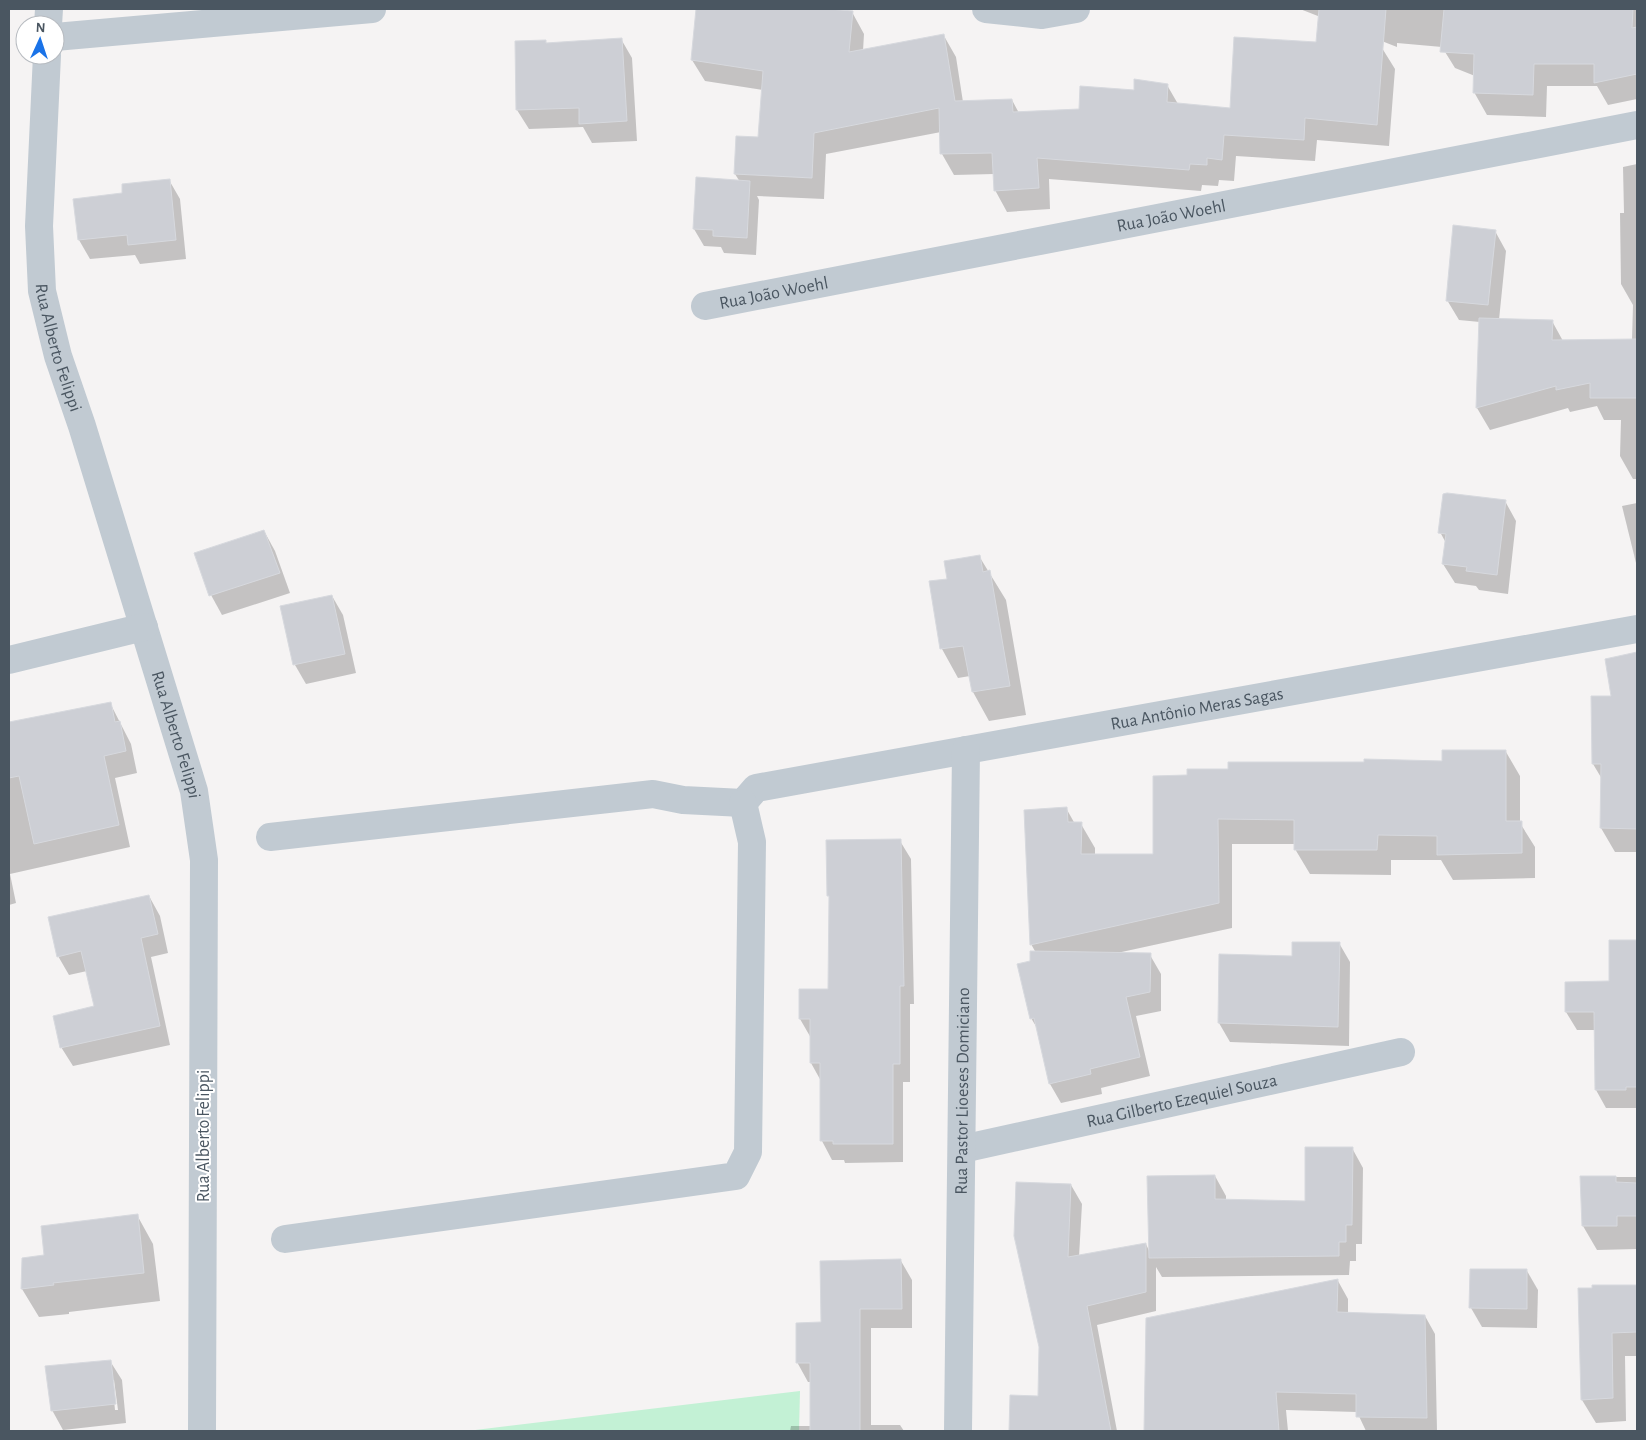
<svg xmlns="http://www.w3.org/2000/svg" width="1646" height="1440" viewBox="0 0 1646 1440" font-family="'Alegreya Sans',sans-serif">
  <rect width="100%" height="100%" fill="#f5f3f3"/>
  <path fill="#c3f1d5" d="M 800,1391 L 799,1431 L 467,1431 Z"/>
  <g fill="#0003" fill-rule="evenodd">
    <path d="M 697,9 L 813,9 L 852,12 L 864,34 L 863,51 L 944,36 L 956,57 L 963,102 L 1012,100 L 1019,113 L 1080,110 L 1135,91 L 1167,85 L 1178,104 L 1231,109 L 1382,48 L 1395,69 L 1389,146 L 1317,140 L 1315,161 L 1236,156 L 1234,181 L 1219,180 L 1218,186 L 1202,185 L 1201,191 L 1049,179 L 1050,209 L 1007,212 L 995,190 L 994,174 L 954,175 L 942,154 L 941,132 L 826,154 L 824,199 L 757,196 L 759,200 L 756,255 L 724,253 L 721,247 L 704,246 L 694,229 L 697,179 L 740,182 L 735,174 L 759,139 L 763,90 L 705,81 L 692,60 Z"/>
    <path d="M 1300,9 L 1637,9 L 1637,99 L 1608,105 L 1597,86 L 1547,86 L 1546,117 L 1487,115 L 1474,92 L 1475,76 L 1455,68 L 1442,47 L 1397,43 L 1397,47 Z"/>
    <path d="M 621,39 L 632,58 L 637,141 L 592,143 L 583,127 L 529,129 L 517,110 L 546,42 L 547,44 Z"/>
    <path d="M 1637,164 L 1637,479 L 1633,479 L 1620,456 L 1621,420 L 1604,420 L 1597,406 L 1570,412 L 1568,408 L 1490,430 L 1477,408 L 1480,322 L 1459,320 L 1447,300 L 1495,231 L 1506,251 L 1499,320 L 1552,321 L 1563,341 L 1632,340 L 1633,305 L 1621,284 L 1620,213 L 1624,213 L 1623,167 Z"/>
    <path d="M 169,180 L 180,199 L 186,259 L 140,264 L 135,255 L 90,259 L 79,240 L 75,200 L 124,195 Z"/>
    <path d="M 1505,501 L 1516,521 L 1508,594 L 1479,590 L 1476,586 L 1455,583 L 1443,564 L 1446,543 L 1440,532 Z"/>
    <path d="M 1637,503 L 1637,567 L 1622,506 Z"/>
    <path d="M 264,531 L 275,551 L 290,593 L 222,615 L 211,595 Z"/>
    <path d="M 979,556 L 1006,600 L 1026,715 L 989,721 L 973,692 L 970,676 L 958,678 L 942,649 L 930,583 L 949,580 Z"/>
    <path d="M 332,596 L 343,615 L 356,673 L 306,684 L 295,665 L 282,607 Z"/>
    <path d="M 1637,653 L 1637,852 L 1615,852 L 1601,828 L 1602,779 L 1593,764 L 1613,697 L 1606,660 Z"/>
    <path d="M 110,703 L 131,744 L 137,773 L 115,778 L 130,847 L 10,874 L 16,903 L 9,905 L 9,724 Z"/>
    <path d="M 1506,752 L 1520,776 L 1520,823 L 1535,847 L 1535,878 L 1453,880 L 1441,860 L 1391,860 L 1391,875 L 1310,874 L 1295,849 L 1295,844 L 1232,844 L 1232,928 L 1117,953 L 1150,955 L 1161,974 L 1161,1011 L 1136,1016 L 1150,1076 L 1101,1088 L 1102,1094 L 1061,1103 L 1050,1084 L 1037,1028 L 1031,1018 L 1032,962 L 1036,953 L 1031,944 L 1066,808 L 1075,824 L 1081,824 L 1095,848 L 1095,855 L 1155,856 L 1154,777 L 1443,762 Z"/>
    <path d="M 900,841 L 911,859 L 914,1004 L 910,1004 L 910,1082 L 903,1082 L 903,1162 L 845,1163 L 844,1160 L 832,1160 L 822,1141 L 821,1081 L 811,1063 L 811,1038 L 800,1019 L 800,991 L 829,990 L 831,899 L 829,896 Z"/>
    <path d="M 149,896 L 160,916 L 168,953 L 151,957 L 170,1045 L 73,1066 L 61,1047 L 95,1007 L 87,971 L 69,975 L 58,956 Z"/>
    <path d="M 1610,941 L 1637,941 L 1636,1108 L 1606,1108 L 1596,1090 L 1596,1030 L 1577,1030 L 1566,1012 L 1610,983 Z"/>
    <path d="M 1339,943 L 1350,962 L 1349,1046 L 1230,1042 L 1219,1023 L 1220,956 L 1293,957 Z"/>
    <path d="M 1352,1148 L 1363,1168 L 1362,1244 L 1356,1244 L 1356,1261 L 1350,1261 L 1349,1275 L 1162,1277 L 1156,1267 L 1156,1311 L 1097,1325 L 1117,1431 L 1010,1431 L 1011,1397 L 1039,1398 L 1071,1185 L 1082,1204 L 1079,1257 L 1146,1244 L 1150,1253 L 1215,1176 L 1226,1196 L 1226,1200 L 1306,1203 Z"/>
    <path d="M 1581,1177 L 1637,1177 L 1637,1249 L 1597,1250 L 1583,1226 Z"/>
    <path d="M 137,1215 L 153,1244 L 160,1301 L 69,1312 L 69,1314 L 39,1317 L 22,1289 L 45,1256 Z"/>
    <path d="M 901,1261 L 912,1280 L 912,1328 L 871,1328 L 871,1425 L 900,1425 L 904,1431 L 790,1431 L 791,1426 L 812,1426 L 812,1382 L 808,1382 L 797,1362 L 822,1324 Z"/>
    <path d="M 1527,1271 L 1538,1290 L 1537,1328 L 1482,1327 L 1471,1308 Z"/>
    <path d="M 1338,1281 L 1348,1299 L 1348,1313 L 1425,1316 L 1435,1334 L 1437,1431 L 1366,1431 L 1357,1412 L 1286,1410 L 1288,1431 L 1145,1431 L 1147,1319 Z"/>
    <path d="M 1593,1286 L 1637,1286 L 1637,1356 L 1625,1356 L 1626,1421 L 1596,1423 L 1582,1400 Z"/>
    <path d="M 110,1361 L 122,1380 L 126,1423 L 63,1430 L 52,1410 ZM 112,1380 L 114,1380 L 118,1410 L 115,1410 Z"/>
  </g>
  <g fill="#cdcfd5" stroke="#d7d9de">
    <path d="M 696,9 L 828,9 L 853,11 L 849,52 L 944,34 L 955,101 L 1012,99 L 1013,112 L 1079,109 L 1080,86 L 1134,90 L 1134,79 L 1168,84 L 1167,102 L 1230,108 L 1234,37 L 1316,42 L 1319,9 L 1386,9 L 1377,125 L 1305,118 L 1304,140 L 1224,135 L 1222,160 L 1207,158 L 1207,165 L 1190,164 L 1189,170 L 1037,158 L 1039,188 L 994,191 L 992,153 L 940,154 L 939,108 L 814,133 L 812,178 L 734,174 L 736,136 L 758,137 L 763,71 L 691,60 Z"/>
    <path d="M 1444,9 L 1633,9 L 1632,28 L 1637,27 L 1637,74 L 1594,83 L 1594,64 L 1534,64 L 1533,95 L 1473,93 L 1474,54 L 1440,52 Z"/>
    <path d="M 622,38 L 627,121 L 579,124 L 579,108 L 516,110 L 515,41 L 546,40 L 546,43 Z"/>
    <path d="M 696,177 L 750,181 L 747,238 L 713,236 L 713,230 L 693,229 Z"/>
    <path d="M 170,179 L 176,240 L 128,245 L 127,235 L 78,240 L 73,199 L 122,193 L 122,184 Z"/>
    <path d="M 1453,225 L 1496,230 L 1488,305 L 1446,301 Z"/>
    <path d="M 1479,318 L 1553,320 L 1552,340 L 1637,339 L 1637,398 L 1590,398 L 1590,383 L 1556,390 L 1556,386 L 1476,408 Z"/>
    <path d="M 1447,493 L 1506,500 L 1497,575 L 1466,571 L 1467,567 L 1442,564 L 1446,534 L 1438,533 L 1443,494 Z"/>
    <path d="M 264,530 L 280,573 L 209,596 L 194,553 Z"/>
    <path d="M 980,555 L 983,572 L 990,570 L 1010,686 L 972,692 L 963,646 L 940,649 L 929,581 L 947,579 L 944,561 Z"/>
    <path d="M 332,595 L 345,654 L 293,665 L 280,606 Z"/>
    <path d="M 1637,652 L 1637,829 L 1600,828 L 1601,764 L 1592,764 L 1591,696 L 1611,696 L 1605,659 Z"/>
    <path d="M 111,702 L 115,722 L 120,721 L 126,751 L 104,756 L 119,825 L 34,844 L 19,776 L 9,778 L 9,722 Z"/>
    <path d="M 1442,750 L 1506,750 L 1506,821 L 1522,821 L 1522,853 L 1437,855 L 1437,836 L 1378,835 L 1377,850 L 1294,850 L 1294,820 L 1218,819 L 1219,903 L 1030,945 L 1024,810 L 1067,807 L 1068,822 L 1082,822 L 1081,854 L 1153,854 L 1153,776 L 1187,775 L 1187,769 L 1228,769 L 1228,762 L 1364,762 L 1364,759 L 1442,761 Z"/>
    <path d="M 901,839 L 904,986 L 900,986 L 900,1064 L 893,1064 L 893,1144 L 833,1144 L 833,1141 L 820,1141 L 820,1063 L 810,1063 L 810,1019 L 799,1019 L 799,989 L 828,989 L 829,896 L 827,896 L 826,840 Z"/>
    <path d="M 149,895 L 158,934 L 141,938 L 160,1026 L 60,1048 L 53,1016 L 94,1006 L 81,951 L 57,957 L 48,917 Z"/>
    <path d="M 1609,940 L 1637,940 L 1637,1087 L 1626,1087 L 1626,1090 L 1595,1090 L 1594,1012 L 1565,1012 L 1565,982 L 1609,981 Z"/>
    <path d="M 1292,942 L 1340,942 L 1338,1027 L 1218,1023 L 1219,954 L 1292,956 Z"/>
    <path d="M 1030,951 L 1151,953 L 1150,992 L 1126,997 L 1140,1057 L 1090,1069 L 1091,1074 L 1049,1084 L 1034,1018 L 1030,1019 L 1017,964 L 1030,961 Z"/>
    <path d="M 1305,1147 L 1353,1147 L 1352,1225 L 1346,1225 L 1346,1242 L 1339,1242 L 1339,1256 L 1149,1258 L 1147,1176 L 1215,1175 L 1215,1199 L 1305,1201 Z"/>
    <path d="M 1580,1176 L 1616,1176 L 1616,1182 L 1637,1183 L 1637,1216 L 1617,1216 L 1617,1226 L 1582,1226 Z"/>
    <path d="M 1016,1182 L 1071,1184 L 1068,1257 L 1146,1243 L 1146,1292 L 1087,1306 L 1111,1431 L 1009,1431 L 1010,1395 L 1038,1396 L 1039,1347 L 1014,1236 Z"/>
    <path d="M 138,1214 L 144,1273 L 53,1283 L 54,1285 L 21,1289 L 22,1258 L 44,1255 L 41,1226 Z"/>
    <path d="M 901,1259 L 902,1309 L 860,1309 L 860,1431 L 810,1431 L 810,1363 L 796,1363 L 796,1323 L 821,1322 L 820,1261 Z"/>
    <path d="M 1470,1269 L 1527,1269 L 1527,1309 L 1469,1308 Z"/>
    <path d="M 1338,1279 L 1337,1312 L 1425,1315 L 1427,1418 L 1356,1417 L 1356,1394 L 1276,1392 L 1279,1431 L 1144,1431 L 1146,1318 Z"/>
    <path d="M 1592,1285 L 1637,1285 L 1637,1332 L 1612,1333 L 1613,1398 L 1581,1400 L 1578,1288 L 1592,1288 Z"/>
    <path d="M 111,1360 L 116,1404 L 51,1411 L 45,1366 Z"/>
  </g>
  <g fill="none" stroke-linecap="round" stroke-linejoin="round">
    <g stroke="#c1cad2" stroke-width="28">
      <path d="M 986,9 L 1042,15 L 1076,9"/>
      <path d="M 48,25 L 49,9"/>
      <path d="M 55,37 L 372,9"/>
      <path id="s1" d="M 47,55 L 39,226 L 42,291 L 58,356 L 82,426 L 194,791 L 204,860 L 202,1431"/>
      <path id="s2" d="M 705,306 L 1637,125"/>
      <path d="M 9,660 L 144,627"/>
      <path id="s3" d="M 270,837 L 653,794 L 683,800 L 743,803 L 756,788 L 1637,629"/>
      <path id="s4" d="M 962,1149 L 1401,1052"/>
      <path d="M 285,1239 L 736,1176 L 748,1152 L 752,842 L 743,803"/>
      <path id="s5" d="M 958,1431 L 966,750"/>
    </g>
  </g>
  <g text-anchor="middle" stroke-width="4" stroke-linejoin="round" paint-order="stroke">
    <g font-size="18" fill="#4a5661" stroke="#fff">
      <text dy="6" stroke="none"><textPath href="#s2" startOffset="475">Rua João Woehl</textPath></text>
      <text dy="6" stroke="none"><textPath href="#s2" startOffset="70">Rua João Woehl</textPath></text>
      <text dy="6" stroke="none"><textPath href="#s1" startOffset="295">Rua Alberto Felippi</textPath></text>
      <text dy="6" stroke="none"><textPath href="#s3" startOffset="944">Rua Antônio Meras Sagas</textPath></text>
      <text dy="6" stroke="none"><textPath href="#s1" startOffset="700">Rua Alberto Felippi</textPath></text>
      <text dy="6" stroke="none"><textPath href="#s5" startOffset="340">Rua Pastor Lioeses Domiciano</textPath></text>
      <text dy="6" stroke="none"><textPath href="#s4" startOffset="225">Rua Gilberto Ezequiel Souza</textPath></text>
      <text transform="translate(203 1136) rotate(-90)" y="6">Rua Alberto Felippi</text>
    </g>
  </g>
  <rect width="1646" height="1440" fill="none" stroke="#4a5661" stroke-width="20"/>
  <g transform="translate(40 40) rotate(3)"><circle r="24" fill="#ffffff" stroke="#b7bbc0"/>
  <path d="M0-4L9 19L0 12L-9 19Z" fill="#1a73e8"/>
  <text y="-8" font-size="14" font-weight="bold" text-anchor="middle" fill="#4a5661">N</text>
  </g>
</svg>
